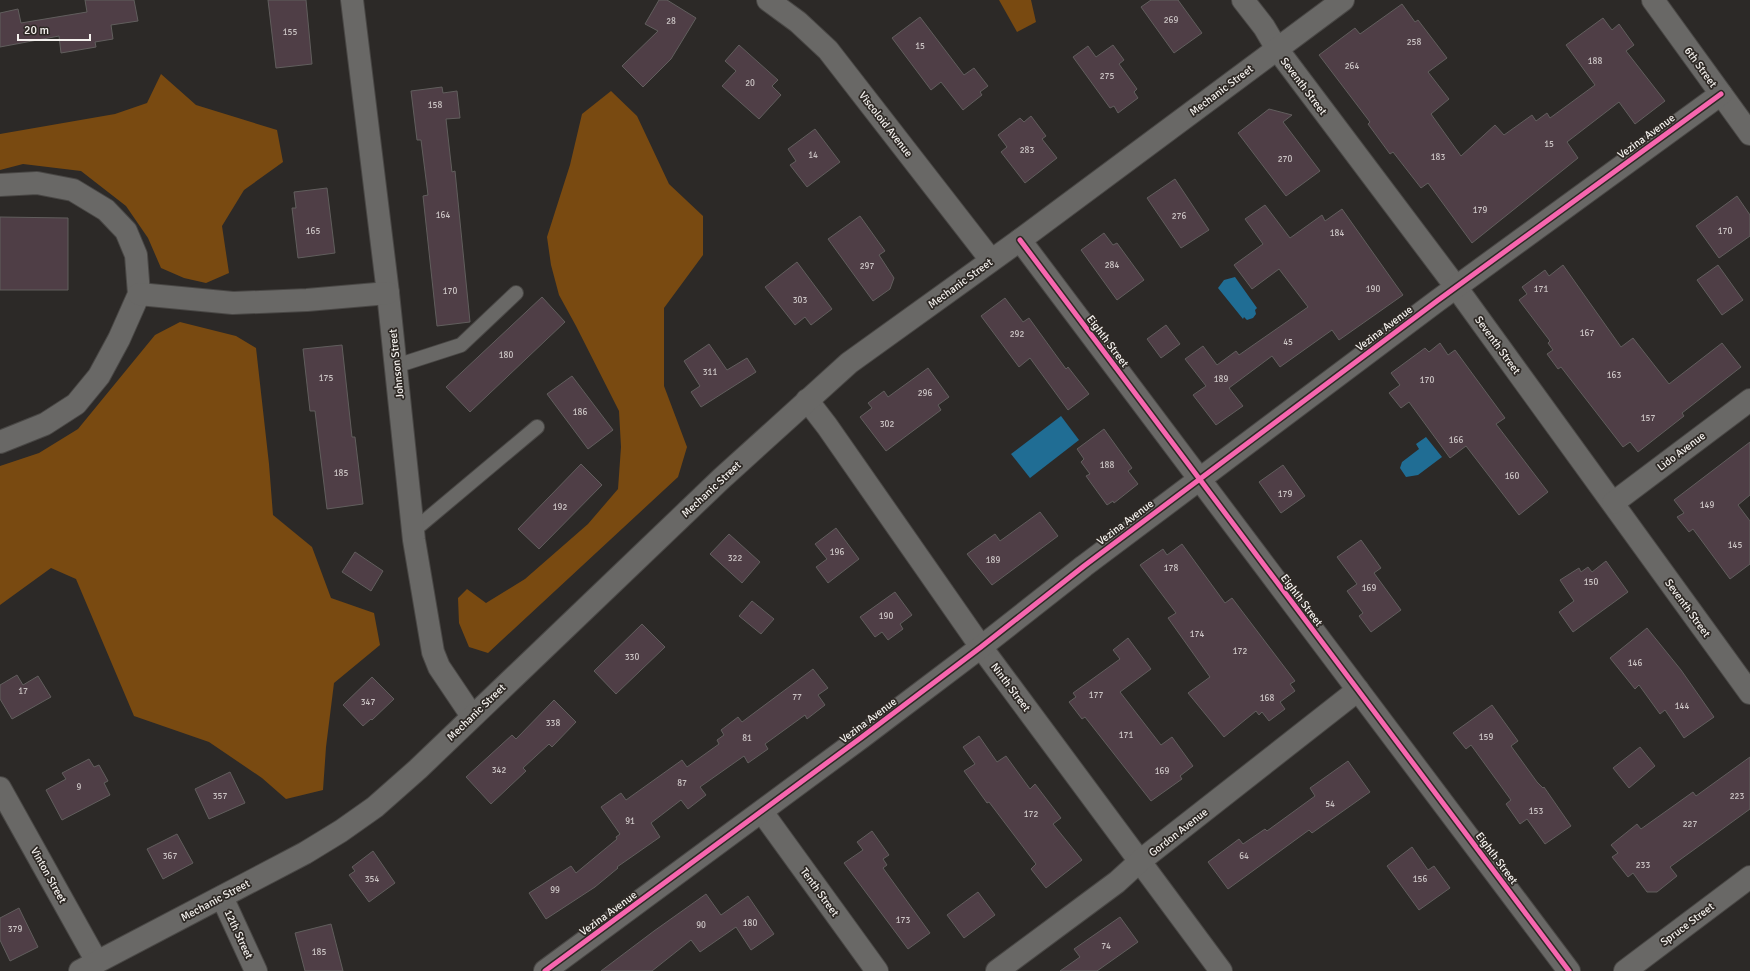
<svg xmlns="http://www.w3.org/2000/svg" width="1750" height="971" viewBox="0 0 1750 971" font-family="Signika,sans-serif">
  <rect width="100%" height="100%" fill="#2c2927"/>
  <g fill="#794a11">
    <path d="M 999,0 L 1031,0 L 1036,22 L 1017,32 Z"/>
    <path d="M 161,74 L 196,105 L 277,130 L 283,162 L 244,190 L 222,226 L 229,273 L 206,283 L 184,278 L 161,268 L 148,238 L 126,206 L 81,171 L 23,164 L 0,170 L 0,134 L 115,114 L 147,103 Z"/>
    <path d="M 611,91 L 637,116 L 669,184 L 703,216 L 703,255 L 664,308 L 664,386 L 687,447 L 678,477 L 488,653 L 469,647 L 459,623 L 458,598 L 467,589 L 486,603 L 525,579 L 588,524 L 618,489 L 621,447 L 619,411 L 576,326 L 559,295 L 551,265 L 547,237 L 570,165 L 582,114 Z"/>
    <path d="M 180,322 L 236,336 L 256,348 L 269,464 L 273,515 L 312,547 L 331,598 L 374,613 L 380,645 L 334,683 L 326,747 L 323,790 L 286,799 L 262,778 L 209,742 L 134,716 L 76,579 L 51,568 L 0,605 L 0,466 L 39,453 L 78,429 L 155,335 Z"/>
  </g>
  <g fill="#206d94">
    <path d="M 1235,277 L 1257,308 L 1255,310 L 1256,314 L 1253,318 L 1247,320 L 1244,317 L 1243,319 L 1218,288 L 1224,280 Z"/>
    <path d="M 1061,416 L 1079,440 L 1030,478 L 1011,454 Z"/>
    <path d="M 1426,437 L 1442,457 L 1418,475 L 1406,477 L 1400,468 L 1402,462 L 1419,449 L 1416,444 Z"/>
  </g>
  <g fill="#4f3e46" stroke="#615e5d">
    <path d="M 85,0 L 134,0 L 138,21 L 111,25 L 113,39 L 95,42 L 96,47 L 61,53 L 59,36 L 0,47 L 0,13 L 18,9 L 21,23 L 87,12 Z"/>
    <path d="M 268,0 L 306,0 L 312,64 L 276,68 Z"/>
    <path d="M 659,0 L 667,0 L 696,18 L 671,59 L 643,87 L 622,66 L 658,31 L 645,24 Z"/>
    <path d="M 1151,0 L 1178,0 L 1202,33 L 1174,53 L 1141,7 Z"/>
    <path d="M 1402,4 L 1415,22 L 1418,20 L 1447,58 L 1428,72 L 1449,99 L 1431,114 L 1461,156 L 1495,125 L 1504,135 L 1532,115 L 1536,121 L 1547,113 L 1550,118 L 1595,85 L 1566,45 L 1603,18 L 1612,30 L 1619,24 L 1634,45 L 1626,51 L 1665,101 L 1635,124 L 1619,102 L 1567,142 L 1578,158 L 1472,243 L 1428,183 L 1421,188 L 1393,152 L 1390,154 L 1368,124 L 1370,122 L 1319,55 L 1355,28 L 1360,34 Z"/>
    <path d="M 920,17 L 964,75 L 974,68 L 988,86 L 980,92 L 982,95 L 963,110 L 941,82 L 931,90 L 892,38 Z"/>
    <path d="M 739,45 L 778,80 L 772,86 L 781,95 L 759,119 L 722,86 L 736,71 L 725,61 Z"/>
    <path d="M 1113,45 L 1124,60 L 1119,64 L 1137,89 L 1134,92 L 1138,98 L 1118,113 L 1114,106 L 1110,108 L 1073,57 L 1088,46 L 1096,57 Z"/>
    <path d="M 442,87 L 443,93 L 457,91 L 460,118 L 446,119 L 452,172 L 455,171 L 470,322 L 437,326 L 423,196 L 428,195 L 421,140 L 417,140 L 411,91 Z"/>
    <path d="M 1269,109 L 1292,115 L 1283,122 L 1320,171 L 1286,196 L 1238,133 Z"/>
    <path d="M 1031,116 L 1046,136 L 1042,139 L 1057,158 L 1025,183 L 1001,152 L 1007,147 L 998,135 L 1020,118 L 1024,122 Z"/>
    <path d="M 815,129 L 840,162 L 807,187 L 790,165 L 796,161 L 788,149 Z"/>
    <path d="M 1175,179 L 1209,230 L 1181,248 L 1147,198 Z"/>
    <path d="M 327,188 L 335,253 L 298,258 L 292,208 L 296,208 L 294,192 Z"/>
    <path d="M 1737,196 L 1750,215 L 1750,236 L 1719,258 L 1696,226 Z"/>
    <path d="M 1265,205 L 1290,238 L 1322,215 L 1325,221 L 1342,209 L 1403,295 L 1339,340 L 1332,330 L 1280,367 L 1272,356 L 1229,388 L 1243,406 L 1216,425 L 1193,395 L 1206,386 L 1185,359 L 1203,346 L 1217,365 L 1236,351 L 1239,355 L 1308,307 L 1279,269 L 1252,289 L 1234,265 L 1263,244 L 1245,219 Z"/>
    <path d="M 860,216 L 885,251 L 879,255 L 894,278 L 890,289 L 873,301 L 828,239 Z"/>
    <path d="M 0,217 L 68,218 L 68,290 L 0,290 Z"/>
    <path d="M 1104,233 L 1113,245 L 1117,243 L 1144,280 L 1117,300 L 1081,250 Z"/>
    <path d="M 797,262 L 832,309 L 811,325 L 805,317 L 795,325 L 765,287 Z"/>
    <path d="M 1563,265 L 1621,347 L 1633,338 L 1669,384 L 1722,343 L 1741,367 L 1682,413 L 1684,416 L 1638,452 L 1630,442 L 1623,447 L 1561,367 L 1558,369 L 1547,354 L 1553,350 L 1548,343 L 1550,341 L 1519,300 L 1527,294 L 1522,287 L 1545,270 L 1549,276 Z"/>
    <path d="M 1718,265 L 1743,300 L 1722,315 L 1697,280 Z"/>
    <path d="M 542,297 L 565,322 L 470,412 L 446,387 Z"/>
    <path d="M 1005,298 L 1023,322 L 1029,318 L 1066,369 L 1068,367 L 1089,394 L 1068,410 L 1030,358 L 1019,367 L 981,316 Z"/>
    <path d="M 1166,325 L 1180,344 L 1161,358 L 1147,339 Z"/>
    <path d="M 1440,343 L 1448,355 L 1455,350 L 1477,380 L 1505,418 L 1496,424 L 1548,492 L 1519,515 L 1466,446 L 1450,458 L 1409,402 L 1401,408 L 1389,393 L 1400,385 L 1391,373 L 1425,348 L 1429,352 Z"/>
    <path d="M 709,344 L 727,370 L 747,358 L 756,372 L 701,407 L 691,392 L 700,386 L 684,361 Z"/>
    <path d="M 342,345 L 352,437 L 355,437 L 363,504 L 327,509 L 315,411 L 310,411 L 303,349 Z"/>
    <path d="M 928,368 L 949,397 L 938,405 L 941,410 L 886,451 L 860,417 L 872,408 L 868,403 L 884,391 L 888,397 Z"/>
    <path d="M 572,376 L 613,430 L 588,449 L 547,394 Z"/>
    <path d="M 1104,429 L 1132,468 L 1128,471 L 1138,484 L 1114,503 L 1113,501 L 1107,505 L 1086,476 L 1090,474 L 1081,462 L 1084,459 L 1077,449 Z"/>
    <path d="M 1750,442 L 1750,495 L 1738,505 L 1750,521 L 1750,564 L 1730,579 L 1693,529 L 1689,532 L 1677,517 L 1684,513 L 1674,500 Z"/>
    <path d="M 581,464 L 602,485 L 539,549 L 518,529 Z"/>
    <path d="M 1283,465 L 1305,496 L 1281,513 L 1259,482 Z"/>
    <path d="M 1040,512 L 1058,536 L 992,585 L 967,554 L 995,534 L 1000,541 Z"/>
    <path d="M 836,528 L 859,559 L 828,583 L 816,567 L 827,559 L 815,544 Z"/>
    <path d="M 729,534 L 760,562 L 742,583 L 710,554 Z"/>
    <path d="M 1361,540 L 1381,568 L 1374,573 L 1401,610 L 1371,632 L 1359,616 L 1363,613 L 1347,591 L 1357,584 L 1337,557 Z"/>
    <path d="M 1182,544 L 1225,603 L 1232,598 L 1295,681 L 1290,684 L 1295,691 L 1280,702 L 1285,709 L 1269,721 L 1262,712 L 1259,715 L 1256,711 L 1224,737 L 1188,693 L 1210,677 L 1168,618 L 1176,613 L 1140,565 L 1163,549 L 1167,555 Z"/>
    <path d="M 355,552 L 383,571 L 371,591 L 342,572 Z"/>
    <path d="M 1606,561 L 1628,592 L 1573,632 L 1559,612 L 1574,601 L 1560,580 L 1579,568 L 1581,572 L 1588,567 L 1592,572 Z"/>
    <path d="M 895,592 L 912,615 L 900,624 L 903,629 L 888,640 L 882,632 L 875,637 L 860,617 Z"/>
    <path d="M 752,601 L 774,619 L 761,634 L 739,616 Z"/>
    <path d="M 642,624 L 665,647 L 616,694 L 594,671 Z"/>
    <path d="M 1647,628 L 1681,670 L 1714,717 L 1684,738 L 1665,710 L 1660,714 L 1639,685 L 1635,689 L 1610,658 Z"/>
    <path d="M 1128,638 L 1151,669 L 1120,692 L 1161,745 L 1172,737 L 1193,766 L 1180,776 L 1182,779 L 1151,801 L 1085,717 L 1082,719 L 1069,702 L 1076,697 L 1073,693 L 1120,659 L 1113,650 Z"/>
    <path d="M 813,669 L 828,688 L 818,695 L 825,705 L 807,719 L 805,715 L 765,744 L 768,749 L 748,763 L 744,756 L 700,787 L 706,795 L 688,809 L 681,800 L 651,823 L 660,837 L 617,867 L 618,868 L 595,887 L 546,919 L 529,893 L 571,866 L 576,873 L 617,839 L 616,837 L 620,834 L 601,807 L 621,793 L 626,800 L 682,760 L 687,767 L 719,744 L 717,740 L 724,735 L 721,730 L 738,717 L 742,722 Z"/>
    <path d="M 17,675 L 23,685 L 38,676 L 51,697 L 12,719 L 0,699 L 0,685 Z"/>
    <path d="M 372,677 L 394,699 L 372,720 L 371,719 L 363,726 L 343,705 Z"/>
    <path d="M 554,700 L 576,722 L 552,747 L 549,744 L 523,768 L 526,771 L 491,804 L 466,777 L 512,735 L 516,739 Z"/>
    <path d="M 1492,705 L 1518,741 L 1511,746 L 1537,782 L 1543,788 L 1544,787 L 1571,826 L 1545,844 L 1527,819 L 1520,824 L 1506,804 L 1511,800 L 1471,745 L 1466,749 L 1453,733 Z"/>
    <path d="M 979,736 L 997,762 L 1006,756 L 1030,789 L 1035,784 L 1061,818 L 1053,824 L 1082,860 L 1046,888 L 1031,869 L 1036,864 L 989,802 L 987,803 L 964,771 L 975,764 L 963,747 Z"/>
    <path d="M 1640,747 L 1655,766 L 1629,788 L 1613,768 Z"/>
    <path d="M 1750,757 L 1750,809 L 1670,867 L 1677,876 L 1657,892 L 1647,892 L 1633,873 L 1628,877 L 1612,857 L 1618,853 L 1611,845 L 1637,824 L 1641,829 L 1693,792 L 1696,796 Z"/>
    <path d="M 89,759 L 94,767 L 99,765 L 108,781 L 104,783 L 110,795 L 62,820 L 46,790 L 66,779 L 62,773 Z"/>
    <path d="M 1348,761 L 1370,792 L 1312,833 L 1309,830 L 1228,889 L 1208,862 L 1239,839 L 1243,844 L 1265,829 L 1267,831 L 1315,796 L 1310,788 Z"/>
    <path d="M 230,772 L 245,803 L 209,819 L 195,789 Z"/>
    <path d="M 872,831 L 889,855 L 883,859 L 887,865 L 883,868 L 930,933 L 908,949 L 844,863 L 863,850 L 857,842 Z"/>
    <path d="M 177,834 L 193,863 L 163,879 L 147,849 Z"/>
    <path d="M 1412,847 L 1428,870 L 1434,866 L 1450,888 L 1419,910 L 1387,866 Z"/>
    <path d="M 373,851 L 395,883 L 369,902 L 349,875 L 355,871 L 352,867 Z"/>
    <path d="M 978,892 L 995,915 L 964,938 L 947,915 Z"/>
    <path d="M 706,894 L 721,915 L 748,896 L 774,934 L 751,950 L 736,927 L 700,952 L 691,940 L 652,971 L 601,971 L 654,931 Z"/>
    <path d="M 19,908 L 38,947 L 10,961 L 0,940 L 0,918 Z"/>
    <path d="M 1120,917 L 1138,942 L 1097,971 L 1060,971 L 1080,957 L 1074,949 Z"/>
    <path d="M 331,924 L 343,971 L 305,971 L 295,933 Z"/>
  </g>
  <g fill="none" stroke-linecap="round" stroke-linejoin="round">
    <defs>
      <g id="lane">
        <path d="M 396,366 L 461,345 L 516,293"/>
        <path d="M 413,531 L 537,427"/>
      </g>
      <g id="street">
        <path d="M 352,0 L 388,293 L 414,540 L 433,652 L 439,667 L 472,716"/>
        <path d="M 1243,0 L 1264,27 L 1277,49 L 1456,287 L 1750,693"/>
        <path d="M 1653,0 L 1750,134"/>
        <path d="M 0,185 L 37,183 L 73,190 L 106,210 L 126,231 L 136,255 L 139,294 L 119,339 L 99,376 L 76,404 L 45,424 L 0,442"/>
        <path d="M 1020,240 L 1569,971"/>
        <path d="M 139,294 L 233,303 L 307,300 L 388,293"/>
        <path d="M 807,400 L 827,426 L 981,647 L 1221,971"/>
        <path d="M 1613,503 L 1750,400"/>
        <path d="M 0,788 L 97,962"/>
        <path d="M 762,812 L 877,971"/>
        <path d="M 222,897 L 256,971"/>
        <path d="M 545,971 L 862,737 L 981,647 L 1084,566 L 1437,301 L 1721,94"/>
        <path d="M 997,971 L 1117,882 L 1140,861 L 1358,690"/>
        <path d="M 1625,971 L 1750,877"/>
      </g>
      <g id="secondary">
        <path d="M 768,0 L 798,22 L 828,50 L 991,260"/>
        <path d="M 80,971 L 305,853 L 341,831 L 375,807 L 418,769 L 721,479 L 849,363 L 1020,240 L 1343,0"/>
      </g>
    </defs>
    <use href="#lane" stroke="#494745" stroke-width="16"/>
    <use href="#street" stroke="#494745" stroke-width="24"/>
    <use href="#secondary" stroke="#494745" stroke-width="24"/>
    <use href="#lane" stroke="#696866" stroke-width="14"/>
    <use href="#street" stroke="#696866" stroke-width="22"/>
    <use href="#secondary" stroke="#696866" stroke-width="22"/>
    <defs>
      <g id="cycleway">
        <path d="M 1020,240 L 1569,971"/>
        <path d="M 545,971 L 862,737 L 981,647 L 1084,566 L 1437,301 L 1721,94"/>
      </g>
    </defs>
    <use href="#cycleway" stroke="#2e2925" stroke-width="8"/>
    <use href="#cycleway" stroke="#f766af" stroke-width="5"/>
  </g>
  <g text-anchor="middle" stroke-width="3.5" stroke-linejoin="round" paint-order="stroke">
    <g font-size="9" fill="#cbc4c4">
      <text x="1171" y="23">269</text>
      <text x="671" y="24">28</text>
      <text x="290" y="35">155</text>
      <text x="1414" y="45">258</text>
      <text x="920" y="49">15</text>
      <text x="1595" y="64">188</text>
      <text x="1352" y="69">264</text>
      <text x="1107" y="79">275</text>
      <text x="750" y="86">20</text>
      <text x="435" y="108">158</text>
      <text x="1549" y="147">15</text>
      <text x="1027" y="153">283</text>
      <text x="813" y="158">14</text>
      <text x="1438" y="160">183</text>
      <text x="1285" y="162">270</text>
      <text x="1480" y="213">179</text>
      <text x="443" y="218">164</text>
      <text x="1179" y="219">276</text>
      <text x="313" y="234">165</text>
      <text x="1725" y="234">170</text>
      <text x="1337" y="236">184</text>
      <text x="1112" y="268">284</text>
      <text x="867" y="269">297</text>
      <text x="1373" y="292">190</text>
      <text x="1541" y="292">171</text>
      <text x="450" y="294">170</text>
      <text x="800" y="303">303</text>
      <text x="1587" y="336">167</text>
      <text x="1017" y="337">292</text>
      <text x="1288" y="345">45</text>
      <text x="506" y="358">180</text>
      <text x="710" y="375">311</text>
      <text x="1614" y="378">163</text>
      <text x="326" y="381">175</text>
      <text x="1221" y="382">189</text>
      <text x="1427" y="383">170</text>
      <text x="925" y="396">296</text>
      <text x="580" y="415">186</text>
      <text x="1648" y="421">157</text>
      <text x="887" y="427">302</text>
      <text x="1456" y="443">166</text>
      <text x="1107" y="468">188</text>
      <text x="341" y="476">185</text>
      <text x="1512" y="479">160</text>
      <text x="1285" y="497">179</text>
      <text x="1707" y="508">149</text>
      <text x="560" y="510">192</text>
      <text x="1735" y="548">145</text>
      <text x="837" y="555">196</text>
      <text x="735" y="561">322</text>
      <text x="993" y="563">189</text>
      <text x="1171" y="571">178</text>
      <text x="1591" y="585">150</text>
      <text x="1369" y="591">169</text>
      <text x="886" y="619">190</text>
      <text x="1197" y="637">174</text>
      <text x="1240" y="654">172</text>
      <text x="632" y="660">330</text>
      <text x="1635" y="666">146</text>
      <text x="23" y="694">17</text>
      <text x="1096" y="698">177</text>
      <text x="797" y="700">77</text>
      <text x="1267" y="701">168</text>
      <text x="368" y="705">347</text>
      <text x="1682" y="709">144</text>
      <text x="553" y="726">338</text>
      <text x="1126" y="738">171</text>
      <text x="1486" y="740">159</text>
      <text x="747" y="741">81</text>
      <text x="499" y="773">342</text>
      <text x="1162" y="774">169</text>
      <text x="682" y="786">87</text>
      <text x="79" y="790">9</text>
      <text x="220" y="799">357</text>
      <text x="1737" y="799">223</text>
      <text x="1330" y="807">54</text>
      <text x="1536" y="814">153</text>
      <text x="1031" y="817">172</text>
      <text x="630" y="824">91</text>
      <text x="1690" y="827">227</text>
      <text x="170" y="859">367</text>
      <text x="1244" y="859">64</text>
      <text x="1643" y="868">233</text>
      <text x="372" y="882">354</text>
      <text x="1420" y="882">156</text>
      <text x="555" y="893">99</text>
      <text x="903" y="923">173</text>
      <text x="750" y="926">180</text>
      <text x="701" y="928">90</text>
      <text x="15" y="932">379</text>
      <text x="1106" y="949">74</text>
      <text x="319" y="955">185</text>
    </g>
    <g font-size="11" fill="#f4f1ee" stroke="#2e2925">
      <text transform="translate(1701 67) rotate(54)" y="4">6th Street</text>
      <text transform="translate(1304 86) rotate(53)" y="4">Seventh Street</text>
      <text transform="translate(1221 90) rotate(-37)" y="4">Mechanic Street</text>
      <text transform="translate(886 124) rotate(52)" y="4">Viscoloid Avenue</text>
      <text transform="translate(1646 136) rotate(-36)" y="4">Vezina Avenue</text>
      <text transform="translate(960 283) rotate(-36)" y="4">Mechanic Street</text>
      <text transform="translate(1384 328) rotate(-37)" y="4">Vezina Avenue</text>
      <text transform="translate(1108 341) rotate(53)" y="4">Eighth Street</text>
      <text transform="translate(1498 345) rotate(54)" y="4">Seventh Street</text>
      <text transform="translate(396 364) rotate(-96)" y="4">Johnson Street</text>
      <text transform="translate(1681 451) rotate(-37)" y="4">Lido Avenue</text>
      <text transform="translate(711 489) rotate(-43)" y="4">Mechanic Street</text>
      <text transform="translate(1125 522) rotate(-37)" y="4">Vezina Avenue</text>
      <text transform="translate(1302 600) rotate(53)" y="4">Eighth Street</text>
      <text transform="translate(1688 608) rotate(54)" y="4">Seventh Street</text>
      <text transform="translate(1011 687) rotate(53)" y="4">Ninth Street</text>
      <text transform="translate(476 712) rotate(-44)" y="4">Mechanic Street</text>
      <text transform="translate(868 720) rotate(-37)" y="4">Vezina Avenue</text>
      <text transform="translate(1178 832) rotate(-38)" y="4">Gordon Avenue</text>
      <text transform="translate(1497 858) rotate(53)" y="4">Eighth Street</text>
      <text transform="translate(49 875) rotate(61)" y="4">Vinton Street</text>
      <text transform="translate(820 892) rotate(54)" y="4">Tenth Street</text>
      <text transform="translate(215 900) rotate(-28)" y="4">Mechanic Street</text>
      <text transform="translate(608 913) rotate(-36)" y="4">Vezina Avenue</text>
      <text transform="translate(1687 924) rotate(-37)" y="4">Spruce Street</text>
      <text transform="translate(239 934) rotate(65)" y="4">12th Street</text>
    </g>
  </g>
  <path d="M18 34v6h72v-6" fill="none" stroke="#f4f1ee" stroke-width="2"/>
  <text x="24" y="34" font-size="12" fill="#f4f1ee" stroke="#2e2925" stroke-width="3" paint-order="stroke">20 m</text>
</svg>
